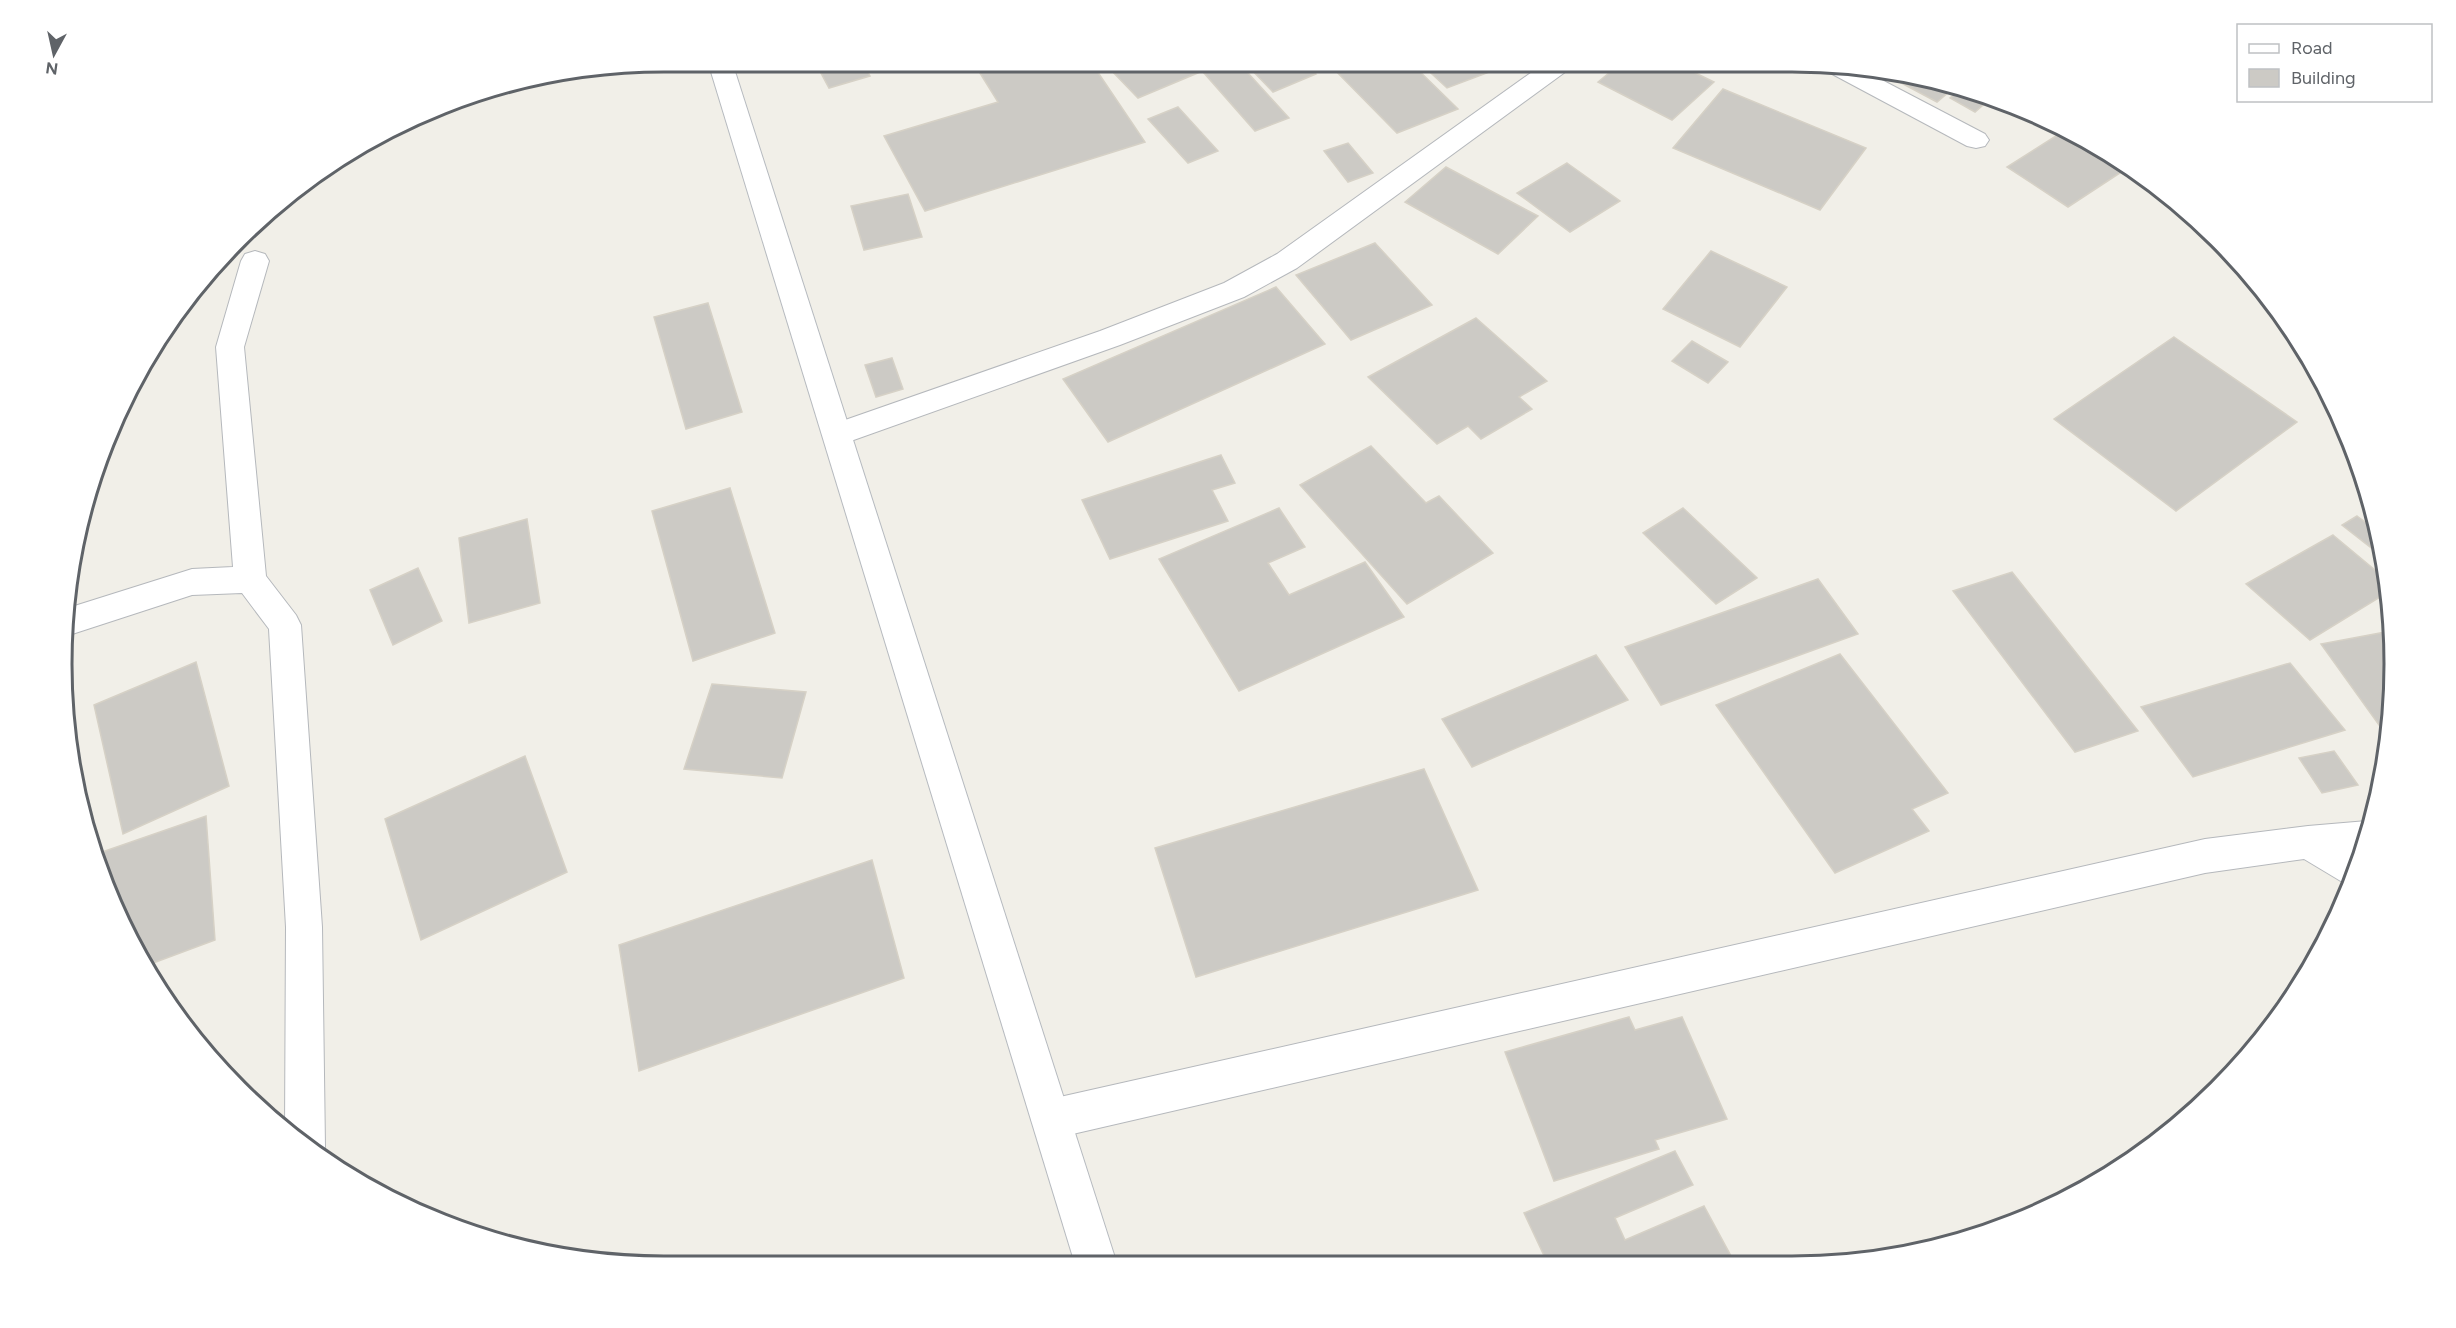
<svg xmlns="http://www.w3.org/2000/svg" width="2456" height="1328" viewBox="0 0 2456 1328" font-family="Figtree,sans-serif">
  <rect width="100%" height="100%" fill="#f1efe8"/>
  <g fill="#cccac5" stroke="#d6d1c6" stroke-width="1.5">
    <path d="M 815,62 L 862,62 L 870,76 L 829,88 Z"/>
    <path d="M 896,62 L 922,62 L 903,69 Z"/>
    <path d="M 1008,62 L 1091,62 L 1145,142 L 925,211 L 884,136 L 998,102 L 978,70 Z"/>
    <path d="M 1127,62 L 1224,62 L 1138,98 L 1110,69 Z"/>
    <path d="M 1238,62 L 1289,118 L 1255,131 L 1204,73 Z"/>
    <path d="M 1244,62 L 1303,62 L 1316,74 L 1273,92 Z"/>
    <path d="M 1327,62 L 1410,62 L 1458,109 L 1397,133 Z"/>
    <path d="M 1419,62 L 1494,62 L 1500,68 L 1447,88 Z"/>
    <path d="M 1621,63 L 1675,63 L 1714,82 L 1672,120 L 1598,82 Z"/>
    <path d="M 1877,70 L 1948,82 L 1957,85 L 1937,102 Z"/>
    <path d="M 1963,88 L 1991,98 L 1975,112 L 1950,98 Z"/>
    <path d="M 1723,89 L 1866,148 L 1820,210 L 1673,148 Z"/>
    <path d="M 1178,107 L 1218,151 L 1188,163 L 1148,119 Z"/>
    <path d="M 2067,129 L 2129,167 L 2068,207 L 2007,167 Z"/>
    <path d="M 1348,143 L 1373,173 L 1348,182 L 1324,151 Z"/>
    <path d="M 1567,163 L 1620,201 L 1570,232 L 1517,193 Z"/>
    <path d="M 1446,167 L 1538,216 L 1498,254 L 1405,202 Z"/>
    <path d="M 908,194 L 922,237 L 864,250 L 851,206 Z"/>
    <path d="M 1375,243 L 1432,305 L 1351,340 L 1296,275 Z"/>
    <path d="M 1711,251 L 1787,287 L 1740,347 L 1663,309 Z"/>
    <path d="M 1276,287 L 1325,344 L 1108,442 L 1063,379 Z"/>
    <path d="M 708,303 L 742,412 L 686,429 L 654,317 Z"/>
    <path d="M 1476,318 L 1547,381 L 1519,397 L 1532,409 L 1481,439 L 1468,426 L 1437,444 L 1368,377 Z"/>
    <path d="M 2174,337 L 2297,422 L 2176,511 L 2054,419 Z"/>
    <path d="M 1692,341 L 1728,362 L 1708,383 L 1672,361 Z"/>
    <path d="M 892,358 L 903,389 L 876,397 L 865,365 Z"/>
    <path d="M 1371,446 L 1426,503 L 1439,496 L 1493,553 L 1407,604 L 1300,485 Z"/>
    <path d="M 1221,455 L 1235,483 L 1212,490 L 1228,521 L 1110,559 L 1082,500 Z"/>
    <path d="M 730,488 L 775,633 L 693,661 L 652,511 Z"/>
    <path d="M 1279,508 L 1305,547 L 1268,563 L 1289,595 L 1365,562 L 1404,617 L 1239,691 L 1159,559 Z"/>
    <path d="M 1683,508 L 1757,578 L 1716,604 L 1643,533 Z"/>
    <path d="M 2357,516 L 2377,531 L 2383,557 L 2342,525 Z"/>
    <path d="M 527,519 L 540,603 L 469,623 L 459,538 Z"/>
    <path d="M 2333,535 L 2388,581 L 2390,591 L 2310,640 L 2246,584 Z"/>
    <path d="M 418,568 L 442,621 L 393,645 L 370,590 Z"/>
    <path d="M 2012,572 L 2138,731 L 2075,752 L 1953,591 Z"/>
    <path d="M 1818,579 L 1858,634 L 1661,705 L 1625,647 Z"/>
    <path d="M 2391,631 L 2393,704 L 2389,731 L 2384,732 L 2321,644 Z"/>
    <path d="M 1840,654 L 1948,793 L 1912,809 L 1929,831 L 1835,873 L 1716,705 Z"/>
    <path d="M 1596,655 L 1628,700 L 1472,767 L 1442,719 Z"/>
    <path d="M 196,662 L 229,786 L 123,834 L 94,705 Z"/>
    <path d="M 2290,663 L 2345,730 L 2193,777 L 2141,707 Z"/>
    <path d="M 712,684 L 806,692 L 782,778 L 684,769 Z"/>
    <path d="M 2334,751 L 2358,785 L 2322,793 L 2299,758 Z"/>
    <path d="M 525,756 L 567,872 L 421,940 L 385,819 Z"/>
    <path d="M 1424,769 L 1478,890 L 1196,977 L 1155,848 Z"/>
    <path d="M 206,816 L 215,940 L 145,966 L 107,895 L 103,880 L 102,852 Z"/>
    <path d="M 872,860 L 904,978 L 639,1071 L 619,945 Z"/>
    <path d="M 1629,1017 L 1635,1030 L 1682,1017 L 1727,1119 L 1655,1140 L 1659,1149 L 1554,1181 L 1505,1052 Z"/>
    <path d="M 1675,1151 L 1693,1185 L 1615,1218 L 1625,1240 L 1704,1206 L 1731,1256 L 1718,1262 L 1547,1262 L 1524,1213 Z"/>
  </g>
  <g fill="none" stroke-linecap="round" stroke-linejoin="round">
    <defs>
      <g id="street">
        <path d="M 1546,62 L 1575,62 L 1572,67 L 1297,268 L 1244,297 L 1120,345 L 848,442 L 838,445 L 828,442 L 823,434 L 828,426 L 1100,331 L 1224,283 L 1277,254 Z"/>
        <path d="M 1818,63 L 1857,67 L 1985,134 L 1989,140 L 1985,146 L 1976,148 L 1967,146 L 1821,68 Z"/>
        <path d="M 255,251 L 265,254 L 269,261 L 244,347 L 266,576 L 296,615 L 301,625 L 322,927 L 325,1147 L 321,1157 L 285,1131 L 286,927 L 269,629 L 242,593 L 192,595 L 63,637 L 65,609 L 192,569 L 233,567 L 216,347 L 241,261 L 245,254 Z"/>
        <path d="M 2367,821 L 2373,823 L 2361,854 L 2358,854 L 2361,856 L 2349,886 L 2304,859 L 2205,873 L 1051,1139 L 1037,1133 L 1031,1119 L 1037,1105 L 1051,1099 L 2205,839 L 2308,826 Z"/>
      </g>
      <path id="secondary" d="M 708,62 L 732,62 L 1117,1264 L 1075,1264 Z"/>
    </defs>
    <use href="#street" stroke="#b5b8bc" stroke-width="2"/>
    <use href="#secondary" stroke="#b6babf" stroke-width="2"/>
    <use href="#street" fill="#fff" fill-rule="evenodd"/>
    <use href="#secondary" fill="#fff" fill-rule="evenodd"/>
  </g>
  <path d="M0 0H2456V1328H0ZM664 72H1792A592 592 0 0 1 2384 664V664A592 592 0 0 1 1792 1256H664A592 592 0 0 1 72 664V664A592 592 0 0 1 664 72Z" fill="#fff" fill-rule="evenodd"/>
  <path fill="none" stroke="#5f6368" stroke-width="3" d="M664 72H1792A592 592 0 0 1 2384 664V664A592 592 0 0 1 1792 1256H664A592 592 0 0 1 72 664V664A592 592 0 0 1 664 72Z"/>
  <rect x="2237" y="24" width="195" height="78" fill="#ffffff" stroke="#bfc1c3" stroke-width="1.5"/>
  <rect x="2249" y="44" width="30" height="9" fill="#ffffff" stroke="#bfc1c3" stroke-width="1.5"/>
  <text x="2291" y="54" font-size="18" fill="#5f6368">Road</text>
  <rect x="2249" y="69" width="30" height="18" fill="#cccac5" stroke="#bfc1c3" stroke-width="1.5"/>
  <text x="2291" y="84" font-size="18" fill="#5f6368">Building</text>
  <g transform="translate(54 54) rotate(188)" stroke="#ffffff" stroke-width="4.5" paint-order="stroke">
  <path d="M0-4.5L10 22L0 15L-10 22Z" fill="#5f6368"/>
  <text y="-9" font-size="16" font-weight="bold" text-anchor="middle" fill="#5f6368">N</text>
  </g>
</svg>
